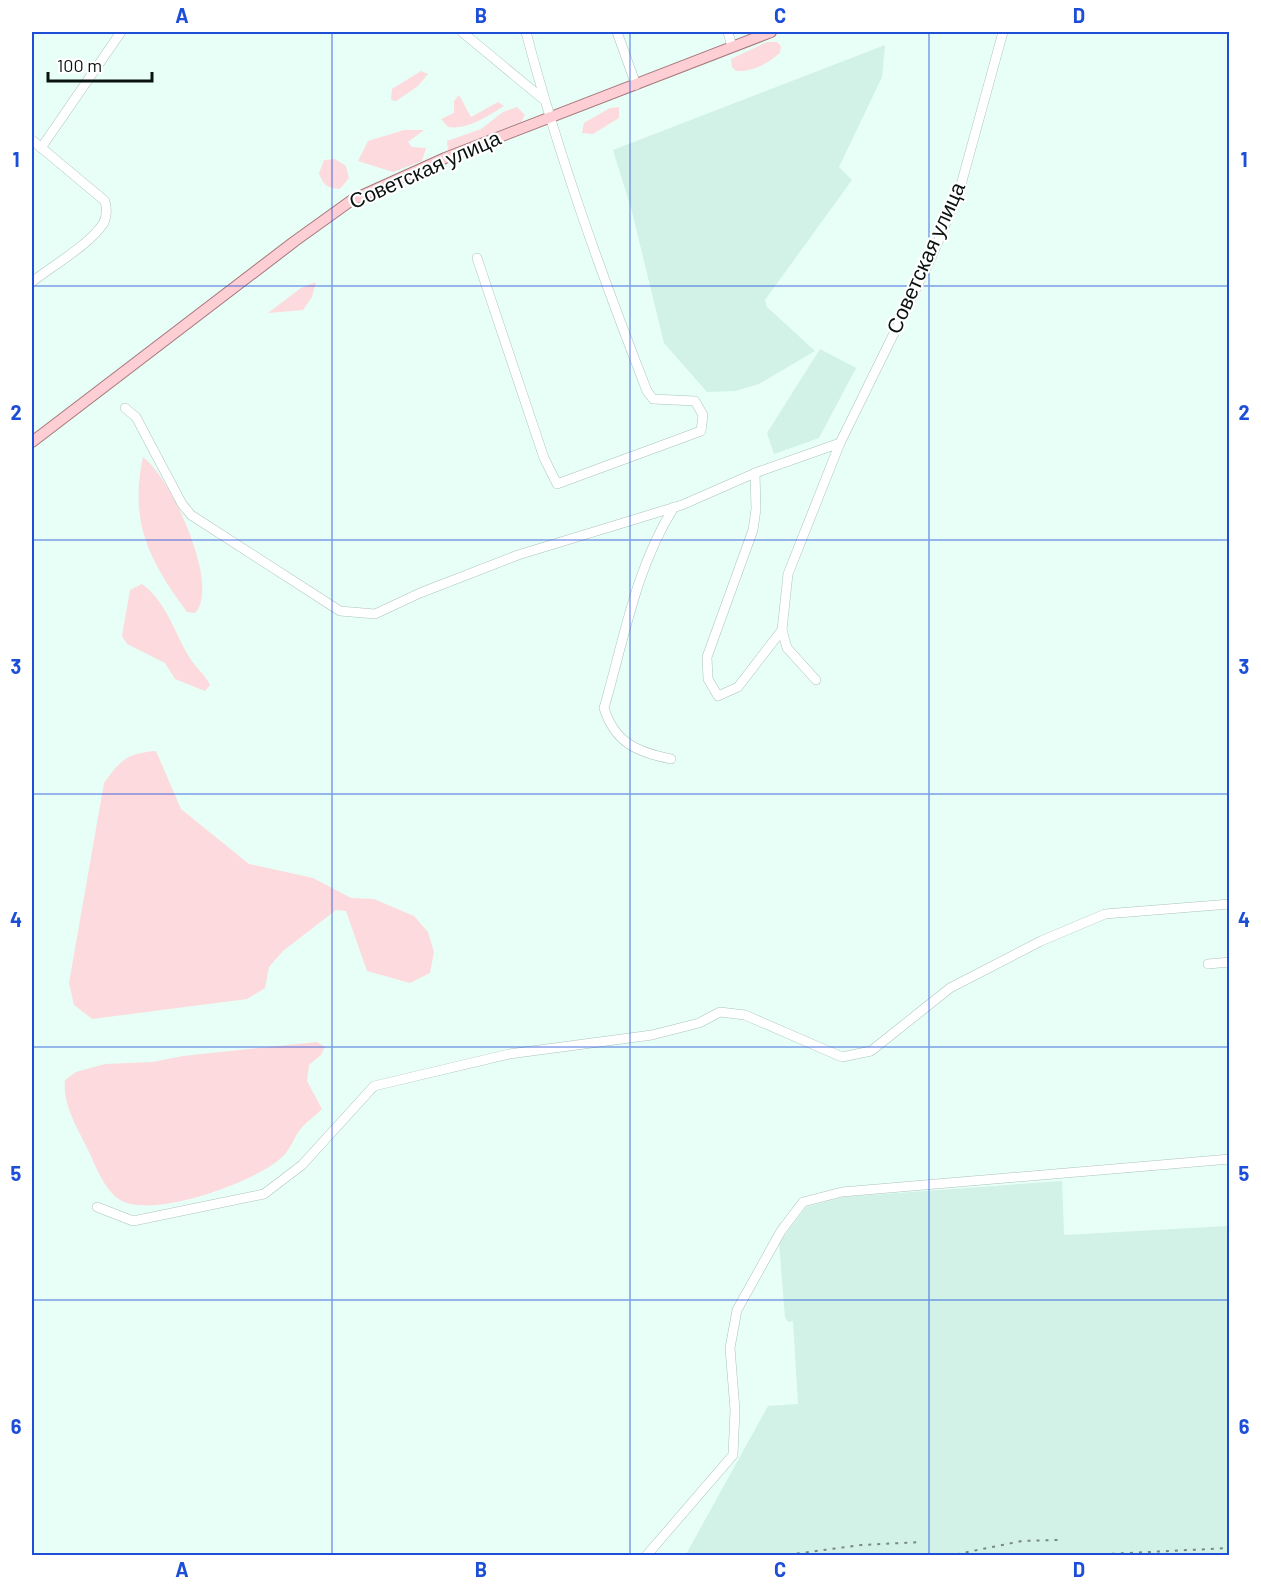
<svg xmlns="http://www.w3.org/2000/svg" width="1261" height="1587" viewBox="0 0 1261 1587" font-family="Barlow,sans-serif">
  <rect width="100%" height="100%" fill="#e7fff7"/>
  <g fill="#d2f1e7">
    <path d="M 885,45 L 882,77 L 839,167 L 852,180 L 765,300 L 767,307 L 815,351 L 759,384 L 735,391 L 707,392 L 664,343 L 631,208 L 613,150 Z"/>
    <path d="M 820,349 L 856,368 L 819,438 L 774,454 L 767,433 Z"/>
    <path d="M 1062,1181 L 1064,1235 L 1229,1226 L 1229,1555 L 685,1556 L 768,1406 L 798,1404 L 793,1321 L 788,1322 L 785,1317 L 779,1243 L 806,1207 L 843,1197 Z"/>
  </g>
  <g fill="#fddadd">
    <path d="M 767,42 L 777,42 L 781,46 L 780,53 C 767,64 753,72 736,71 L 732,67 L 731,59 Z"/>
    <path d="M 421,71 L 428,74 L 418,86 L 396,101 L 391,100 L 392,89 Z"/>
    <path d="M 459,95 L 471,117 L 498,102 L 504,106 C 488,116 468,130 448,127 L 441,119 L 454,113 L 454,101 Z"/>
    <path d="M 517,107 L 525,115 L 521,122 L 448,151 L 447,141 L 481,129 L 503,112 Z"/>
    <path d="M 619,107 L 619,118 L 593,134 L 582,133 L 584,123 L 610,108 Z"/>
    <path d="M 404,130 L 424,130 L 408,142 L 412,147 L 426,148 L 422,161 L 393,172 L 358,161 L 368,141 Z"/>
    <path d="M 335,159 L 346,166 L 349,178 L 340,189 C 327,188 323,185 319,173 L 324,160 Z"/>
    <path d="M 316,282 L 312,297 L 303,310 L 268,313 L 301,288 Z"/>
    <path d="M 143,457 C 171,478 221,586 195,613 L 187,612 C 149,561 129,521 143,457 Z"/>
    <path d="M 142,584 C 165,600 174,631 188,655 C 194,666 204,673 210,685 L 205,691 L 175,679 L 165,663 L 127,644 L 122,636 L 130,590 Z"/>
    <path d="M 156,751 L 181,809 L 249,864 L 313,878 L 351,898 L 374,899 L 414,916 L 428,932 L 434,952 L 430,973 L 410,983 L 367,971 L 346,911 L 336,910 L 283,951 L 269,967 L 265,988 L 247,999 L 92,1019 L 74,1005 L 69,983 L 104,783 C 120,760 128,753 156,751 Z"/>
    <path d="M 317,1042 L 325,1047 L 321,1055 L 309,1065 L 307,1081 L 322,1109 C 315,1116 305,1123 299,1131 C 293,1140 290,1150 281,1158 C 255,1182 156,1218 122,1201 C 108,1194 97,1171 91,1156 C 80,1132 62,1106 65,1080 L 76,1072 L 105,1064 L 152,1062 L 183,1056 Z"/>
  </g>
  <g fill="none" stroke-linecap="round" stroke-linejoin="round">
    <defs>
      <g id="minor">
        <path d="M 462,32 L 543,99"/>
        <path d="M 617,32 L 636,85"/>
        <path d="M 728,32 L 732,47"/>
        <path d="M 32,140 L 105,201 C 107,209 107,217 103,224 C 89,245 52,266 32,282"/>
        <path d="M 41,148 L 121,32"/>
        <path d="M 477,258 L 544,458 L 557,484 L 701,431 L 703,415 L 695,401 L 653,399 L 647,391 C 601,273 558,154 526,32"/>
        <path d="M 125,408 L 136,417 L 182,504 L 191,515 L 340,611 L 375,614 L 420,593 L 518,555 L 682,505 L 755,473 L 840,443"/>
        <path d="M 755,473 L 756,509 L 753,530 L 707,657 L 708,679 L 718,696 L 738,687 L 782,630"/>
        <path d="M 816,680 L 787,648 L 782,630 L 788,574 L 840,443 L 931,258 L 959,192 L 1003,32"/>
        <path d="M 671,759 C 637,752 615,743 604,708 C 624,640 635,569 674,507"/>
        <path d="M 1208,964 L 1230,962"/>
        <path d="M 97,1207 L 133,1221 L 264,1194 L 302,1165 L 374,1086 L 509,1054 L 652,1035 L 699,1023 L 720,1012 L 745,1015 L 842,1057 L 871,1051 L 950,988 L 1041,941 L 1105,914 L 1230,904"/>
        <path d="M 646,1556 L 733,1455 L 735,1410 L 730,1348 L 737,1310 L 781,1231 L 803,1202 L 842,1192 L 1230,1159"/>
      </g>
      <path id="major" d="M 32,442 L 295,241 L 352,200 L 445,158 L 771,32"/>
    </defs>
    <use href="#minor" stroke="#acc3bb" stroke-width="10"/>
    <use href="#major" stroke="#a7777c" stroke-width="12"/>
    <use href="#minor" stroke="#fff" stroke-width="9"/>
    <use href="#major" stroke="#fdced3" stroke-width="10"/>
    <g stroke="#778782" stroke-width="2" stroke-dasharray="3 6" stroke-linecap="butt">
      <path d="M 779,1556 L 861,1545 L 922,1542"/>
      <path d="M 948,1556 L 1022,1541 L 1059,1540"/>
      <path d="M 1067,1556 L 1230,1548"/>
    </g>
  </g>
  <path fill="none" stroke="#1d4ed8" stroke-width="1.5" stroke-opacity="0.55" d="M 332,32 L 332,1556M 630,32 L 630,1556M 929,32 L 929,1556M 32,286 L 1230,286M 32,540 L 1230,540M 32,794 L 1230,794M 32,1047 L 1230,1047M 32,1300 L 1230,1300"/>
  <g text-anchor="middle" stroke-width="4.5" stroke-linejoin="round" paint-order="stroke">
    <g font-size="21" fill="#0a1310" stroke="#fff">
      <text transform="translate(425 170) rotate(-24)" y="7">Советская улица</text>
      <text transform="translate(926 258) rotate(-66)" y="7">Советская улица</text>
    </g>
  </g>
  <rect width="1261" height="1587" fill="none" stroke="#ffffff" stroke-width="66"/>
  <path d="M48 72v9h104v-9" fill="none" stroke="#0a1310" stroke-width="3"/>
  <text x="57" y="72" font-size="18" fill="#0a1310" stroke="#ffffff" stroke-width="4.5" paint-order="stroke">100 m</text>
  <rect x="33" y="33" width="1195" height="1521" fill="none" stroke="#1d4ed8" stroke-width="2"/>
  <g font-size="20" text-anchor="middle" font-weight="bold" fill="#1d4ed8">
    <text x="182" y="23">A</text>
    <text x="481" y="23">B</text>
    <text x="780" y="23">C</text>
    <text x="1079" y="23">D</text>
    <text x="16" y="167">1</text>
    <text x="1244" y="167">1</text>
    <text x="16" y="420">2</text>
    <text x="1244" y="420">2</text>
    <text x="16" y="674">3</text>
    <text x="1244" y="674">3</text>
    <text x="16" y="927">4</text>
    <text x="1244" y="927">4</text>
    <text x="16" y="1181">5</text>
    <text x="1244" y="1181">5</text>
    <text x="16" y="1434">6</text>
    <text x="1244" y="1434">6</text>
    <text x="182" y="1577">A</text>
    <text x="481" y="1577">B</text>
    <text x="780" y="1577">C</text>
    <text x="1079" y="1577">D</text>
  </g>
</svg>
